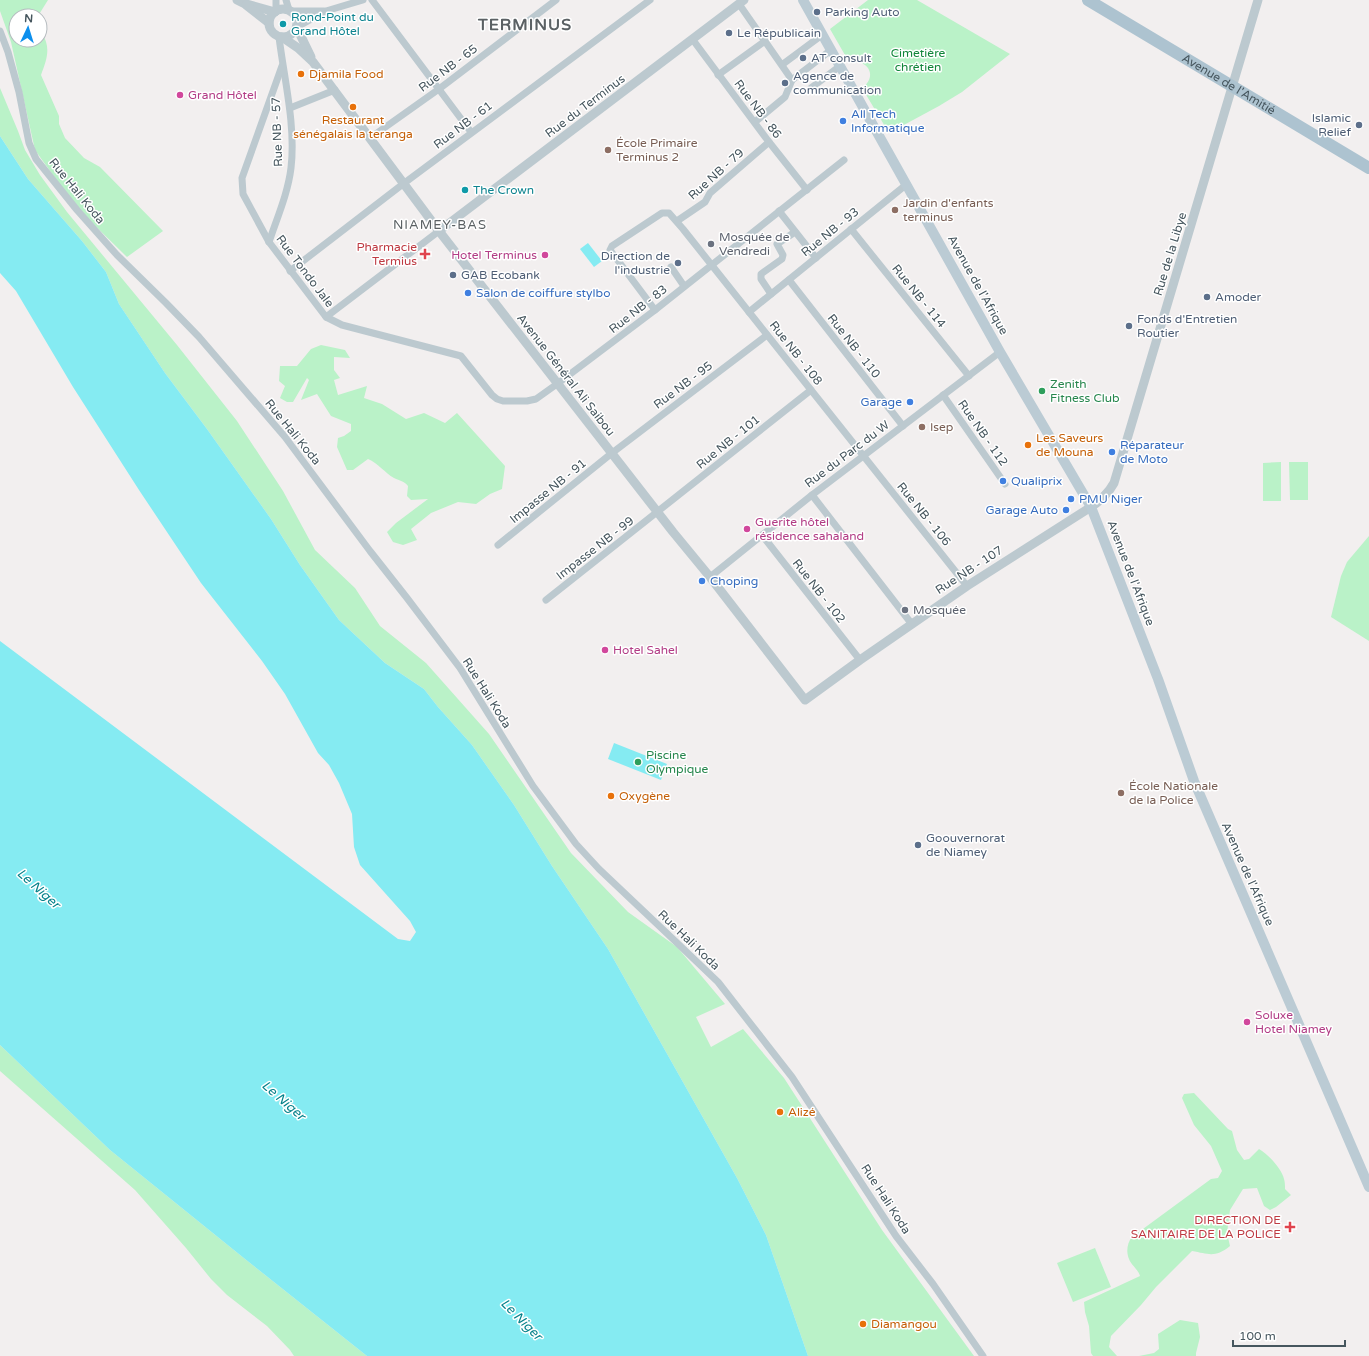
<svg xmlns="http://www.w3.org/2000/svg" width="1369" height="1356" viewBox="0 0 1369 1356" font-family="'Varela Round',sans-serif">
  <rect width="100%" height="100%" fill="#f2efef"/>
  <g fill="#baf2c8">
    <path d="M 0,0 L 48,0 L 38,16 L 16,16 L 16,40 L 40,40 L 40,31 C 52,46 47,59 41,75 L 59,116 L 59,124 L 65,138 L 84,158 L 100,167 L 163,231 L 127,257 L 75,206 L 35,150 L 11,42 L 0,11 Z"/>
    <path d="M 868,0 L 917,0 L 1010,54 L 962,92 L 939,106 L 889,133 L 862,88 C 879,76 867,58 849,62 L 830,29 Z"/>
    <path d="M 0,88 L 18,131 L 25,150 L 40,175 L 67,212 L 177,345 L 237,421 L 283,491 L 315,550 L 355,588 L 380,626 L 426,663 L 489,734 L 571,853 L 628,912 L 677,947 L 725,1004 L 696,1017 L 711,1047 L 743,1029 L 784,1078 L 882,1230 L 974,1356 L 808,1356 L 766,1235 L 737,1178 L 608,949 L 552,866 L 514,805 L 472,745 L 438,707 L 424,689 L 385,663 L 339,620 L 300,565 L 271,519 L 207,429 L 165,373 L 119,304 L 106,272 L 82,241 L 28,179 L 0,136 Z"/>
    <path d="M 321,345 L 345,350 L 350,358 L 334,357 L 334,370 L 340,378 L 334,380 L 338,395 L 367,386 L 364,398 L 382,404 L 406,419 L 424,413 L 445,423 L 457,413 L 505,466 L 502,489 L 490,494 L 476,504 L 458,502 L 431,513 L 411,529 L 417,540 L 403,545 L 393,542 L 387,532 L 396,523 L 428,499 L 411,500 L 407,496 L 408,486 C 404,481 400,481 394,478 C 385,473 378,463 368,459 L 353,470 L 347,470 L 337,447 L 338,438 L 344,436 L 351,431 L 351,424 L 331,416 L 317,394 L 301,400 L 309,380 L 307,378 L 293,402 L 287,402 L 280,398 L 285,386 L 279,381 L 280,366 L 297,366 L 311,349 Z"/>
    <path d="M 1281,462 L 1281,501 L 1263,501 L 1263,463 Z"/>
    <path d="M 1289,462 L 1308,462 L 1308,500 L 1290,500 Z"/>
    <path d="M 1369,536 L 1369,641 L 1331,617 L 1341,576 L 1347,562 Z"/>
    <path d="M 0,1045 L 110,1150 L 245,1259 L 367,1356 L 294,1356 L 290,1350 L 267,1326 L 227,1295 L 211,1279 L 186,1248 L 135,1190 L 0,1071 Z"/>
    <path d="M 1194,1093 L 1228,1129 L 1232,1131 L 1237,1150 L 1244,1160 L 1249,1159 L 1259,1149 C 1268,1154 1282,1169 1284,1179 C 1285,1182 1285,1186 1285,1189 L 1291,1195 L 1276,1207 L 1270,1210 L 1264,1206 L 1257,1188 L 1243,1189 L 1230,1210 L 1227,1233 L 1230,1246 C 1215,1258 1209,1254 1192,1251 L 1156,1287 L 1141,1305 L 1111,1336 L 1109,1347 L 1117,1356 L 1093,1356 L 1091,1353 L 1089,1326 L 1085,1312 L 1084,1302 L 1140,1276 C 1138,1269 1131,1265 1129,1259 C 1126,1252 1127,1243 1132,1237 L 1211,1179 L 1218,1178 L 1222,1171 L 1211,1146 L 1194,1125 L 1182,1098 L 1184,1094 Z"/>
    <path d="M 1095,1248 L 1111,1287 L 1073,1302 L 1057,1263 Z"/>
    <path d="M 1180,1320 L 1198,1323 L 1200,1337 L 1196,1353 L 1196,1356 L 1139,1356 L 1154,1353 L 1159,1349 L 1158,1334 Z"/>
  </g>
  <g fill="#85ebf2">
    <path d="M 0,136 L 28,179 L 82,241 L 106,272 L 119,304 L 165,373 L 207,429 L 271,519 L 300,565 L 339,620 L 385,663 L 424,689 L 438,707 L 472,745 L 514,805 L 552,866 L 608,949 L 737,1178 L 766,1235 L 808,1356 L 367,1356 L 245,1259 L 110,1150 L 0,1045 L 0,641 L 398,939 L 410,941 L 416,932 L 410,921 L 360,865 L 354,847 L 352,814 L 339,783 L 329,765 L 318,753 L 285,694 L 262,661 L 201,583 L 139,490 L 73,387 L 16,291 L 0,273 Z"/>
    <path d="M 588,243 L 602,261 L 594,267 L 580,249 Z"/>
    <path d="M 614,743 L 667,764 L 661,780 L 608,759 Z"/>
  </g>
  <g fill="none" stroke-linecap="round" stroke-linejoin="round">
    <g stroke="#bcc9cf" stroke-width="7">
      <path d="M 286,0 L 289,10"/>
      <path d="M 372,0 L 471,132"/>
      <path d="M 739,4 L 792,80"/>
      <path d="M 290,11 L 324,11"/>
      <path d="M 276,12 L 276,0"/>
      <path d="M 297,27 L 326,11 L 363,0"/>
      <path d="M 0,31 L 8,52 L 19,92 L 29,143 L 36,159 L 77,210 L 117,255 L 166,303 L 199,337 L 285,437 L 370,551 L 407,598 L 460,668 L 533,786 L 576,844 L 599,869 L 674,940 L 718,982 L 792,1077 L 896,1236 L 933,1284 L 983,1356"/>
      <path d="M 693,40 L 769,142 L 807,190"/>
      <path d="M 783,64 L 822,35"/>
      <path d="M 282,66 L 242,178 L 243,194 L 269,242 L 326,317 L 342,325 L 461,356 L 492,395 L 497,399 L 503,401 L 527,401 L 536,399 L 557,384 L 655,310 L 844,160"/>
      <path d="M 718,75 L 765,41"/>
      <path d="M 792,80 L 831,50"/>
      <path d="M 811,88 L 840,66"/>
      <path d="M 290,108 L 335,90"/>
      <path d="M 755,122 L 785,97 L 792,80"/>
      <path d="M 370,138 L 439,89 L 556,0"/>
      <path d="M 779,211 L 816,258"/>
      <path d="M 677,221 L 705,202 L 710,193 L 769,142"/>
      <path d="M 851,229 L 969,376"/>
      <path d="M 269,242 C 277,218 288,193 291,168 C 296,126 284,78 279,37"/>
      <path d="M 671,267 L 684,286"/>
      <path d="M 290,271 L 403,184 L 650,0"/>
      <path d="M 789,280 L 903,426"/>
      <path d="M 771,294 L 761,279 L 761,274 L 782,259 L 783,255 L 777,244 L 795,232"/>
      <path d="M 655,310 L 610,250 L 612,246 L 662,213 L 669,213 L 683,229 L 967,586"/>
      <path d="M 749,312 L 907,184"/>
      <path d="M 326,317 L 439,231"/>
      <path d="M 943,395 L 1005,484"/>
      <path d="M 812,495 L 911,623"/>
      <path d="M 762,535 L 860,660"/>
      <path d="M 498,545 L 612,453 L 767,335"/>
      <path d="M 710,577 L 812,495 L 1000,352"/>
      <path d="M 546,600 L 811,390"/>
    </g>
    <g stroke="#bcc9cf" stroke-width="9">
      <path d="M 237,0 L 243,3 L 275,12"/>
      <path d="M 246,5 L 269,23"/>
      <circle cx="283" cy="23" r="14"/>
      <path d="M 297,28 L 311,57"/>
      <path d="M 282,37 L 298,48 L 313,62 L 439,231 L 673,532 L 710,577 L 805,700 L 860,660 L 967,586 L 1091,507 C 1101,500 1108,494 1114,483 L 1258,0"/>
      <path d="M 439,231 L 744,0"/>
    </g>
    <path stroke="#bbcbd4" stroke-width="10" d="M 803,0 L 1000,352 L 1091,507 L 1158,679 L 1194,781 L 1369,1187"/>
    <path stroke="#adc3d0" stroke-width="12" id="s1" d="M 1088,0 L 1369,168"/>
  </g>
  <g fill="#5c6f8a" stroke="#fff" stroke-width="1.5">
    <circle cx="817" cy="12" r="4"/>
    <circle cx="729" cy="33" r="4"/>
    <circle cx="803" cy="58" r="4"/>
    <circle cx="785" cy="83" r="4"/>
    <circle cx="1359" cy="125" r="4"/>
    <circle cx="678" cy="263" r="4"/>
    <circle cx="453" cy="275" r="4"/>
    <circle cx="1207" cy="297" r="4"/>
    <circle cx="1129" cy="326" r="4"/>
    <circle cx="918" cy="845" r="4"/>
  </g>
  <g fill="#0f9aa8" stroke="#fff" stroke-width="1.5">
    <circle cx="283" cy="24" r="4"/>
    <circle cx="465" cy="190" r="4"/>
  </g>
  <g fill="#e8710a" stroke="#fff" stroke-width="1.5">
    <circle cx="301" cy="74" r="4"/>
    <circle cx="353" cy="107" r="4"/>
    <circle cx="1028" cy="445" r="4"/>
    <circle cx="611" cy="796" r="4"/>
    <circle cx="780" cy="1112" r="4"/>
    <circle cx="863" cy="1324" r="4"/>
  </g>
  <g fill="#d1479c" stroke="#fff" stroke-width="1.5">
    <circle cx="180" cy="95" r="4"/>
    <circle cx="545" cy="255" r="4"/>
    <circle cx="747" cy="529" r="4"/>
    <circle cx="605" cy="650" r="4"/>
    <circle cx="1247" cy="1022" r="4"/>
  </g>
  <g fill="#3f7fe0" stroke="#fff" stroke-width="1.5">
    <circle cx="843" cy="121" r="4"/>
    <circle cx="468" cy="293" r="4"/>
    <circle cx="910" cy="402" r="4"/>
    <circle cx="1112" cy="452" r="4"/>
    <circle cx="1003" cy="481" r="4"/>
    <circle cx="1071" cy="499" r="4"/>
    <circle cx="1066" cy="510" r="4"/>
    <circle cx="702" cy="581" r="4"/>
  </g>
  <g fill="#8d6e63" stroke="#fff" stroke-width="1.5">
    <circle cx="608" cy="150" r="4"/>
    <circle cx="895" cy="210" r="4"/>
    <circle cx="922" cy="427" r="4"/>
    <circle cx="1121" cy="793" r="4"/>
  </g>
  <g fill="#6b7280" stroke="#fff" stroke-width="1.5">
    <circle cx="711" cy="244" r="4"/>
    <circle cx="905" cy="610" r="4"/>
  </g>
  <g fill="#e0444e" stroke="#fff" stroke-width="1.5">
    <path d="M423 248h4v4h4v4h-4v4h-4v-4h-4v-4h4z"/>
    <path d="M1288 1221h4v4h4v4h-4v4h-4v-4h-4v-4h4z"/>
  </g>
  <g fill="#2e9e5b" stroke="#fff" stroke-width="1.5">
    <circle cx="1042" cy="391" r="4"/>
    <circle cx="638" cy="762" r="4"/>
  </g>
  <g text-anchor="middle" stroke-width="3" stroke-linejoin="round" paint-order="stroke">
    <g font-size="12" fill="#4e5e75" stroke="#fff" text-anchor="start">
      <text x="825" y="16">Parking Auto</text>
      <text x="737" y="37">Le Républicain</text>
      <text x="811" y="62">AT consult</text>
      <text x="793" y="80">Agence de<tspan x="793" dy="14">communication</tspan></text>
      <text x="1351" y="122" text-anchor="end">Islamic<tspan x="1351" dy="14">Relief</tspan></text>
      <text x="670" y="260" text-anchor="end">Direction de<tspan x="670" dy="14">l'industrie</tspan></text>
      <text x="461" y="279">GAB Ecobank</text>
      <text x="1215" y="301">Amoder</text>
      <text x="1137" y="323">Fonds d'Entretien<tspan x="1137" dy="14">Routier</tspan></text>
      <text x="926" y="842">Goouvernorat<tspan x="926" dy="14">de Niamey</tspan></text>
    </g>
    <g font-size="12" fill="#0d838f" stroke="#fff" text-anchor="start">
      <text x="291" y="21">Rond-Point du<tspan x="291" dy="14">Grand Hôtel</tspan></text>
      <text x="473" y="194">The Crown</text>
    </g>
    <g font-size="12" fill="#11853a" stroke="#fff">
      <text x="918" y="57">Cimetière<tspan x="918" dy="14">chrétien</tspan></text>
    </g>
    <g font-size="12" fill="#46565e" stroke="#fff">
      <text transform="translate(448 68) rotate(-37)" y="4">Rue NB - 65</text>
      <text dy="4" stroke="none"><textPath href="#s1" startOffset="164">Avenue de l'Amitié</textPath></text>
      <text transform="translate(585 106) rotate(-37)" y="4">Rue du Terminus</text>
      <text transform="translate(758 109) rotate(53)" y="4">Rue NB - 86</text>
      <text transform="translate(463 125) rotate(-37)" y="4">Rue NB - 61</text>
      <text transform="translate(277 132) rotate(-92)" y="4">Rue NB - 57</text>
      <text transform="translate(716 174) rotate(-42)" y="4">Rue NB - 79</text>
      <text transform="translate(77 191) rotate(51)" y="4">Rue Hali Koda</text>
      <text transform="translate(830 232) rotate(-39)" y="4">Rue NB - 93</text>
      <text transform="translate(1170 254) rotate(-73)" y="4">Rue de la Libye</text>
      <text transform="translate(305 271) rotate(53)" y="4">Rue Tondo Jale</text>
      <text transform="translate(978 285) rotate(61)" y="4">Avenue de l'Afrique</text>
      <text transform="translate(919 296) rotate(51)" y="4">Rue NB - 114</text>
      <text transform="translate(638 309) rotate(-38)" y="4">Rue NB - 83</text>
      <text transform="translate(854 346) rotate(52)" y="4">Rue NB - 110</text>
      <text transform="translate(796 353) rotate(52)" y="4">Rue NB - 108</text>
      <text transform="translate(566 375) rotate(52)" y="4">Avenue Général Ali Saibou</text>
      <text transform="translate(683 385) rotate(-37)" y="4">Rue NB - 95</text>
      <text transform="translate(293 432) rotate(51)" y="4">Rue Hali Koda</text>
      <text transform="translate(983 433) rotate(55)" y="4">Rue NB - 112</text>
      <text transform="translate(728 442) rotate(-39)" y="4">Rue NB - 101</text>
      <text transform="translate(847 454) rotate(-37)" y="4">Rue du Parc du W</text>
      <text transform="translate(548 491) rotate(-39)" y="4">Impasse NB - 91</text>
      <text transform="translate(924 514) rotate(51)" y="4">Rue NB - 106</text>
      <text transform="translate(595 548) rotate(-38)" y="4">Impasse NB - 99</text>
      <text transform="translate(969 570) rotate(-33)" y="4">Rue NB - 107</text>
      <text transform="translate(1131 573) rotate(69)" y="4">Avenue de l'Afrique</text>
      <text transform="translate(819 591) rotate(52)" y="4">Rue NB - 102</text>
      <text transform="translate(487 693) rotate(58)" y="4">Rue Hali Koda</text>
      <text transform="translate(1248 874) rotate(66)" y="4">Avenue de l'Afrique</text>
      <text transform="translate(689 940) rotate(44)" y="4">Rue Hali Koda</text>
      <text transform="translate(886 1199) rotate(57)" y="4">Rue Hali Koda</text>
    </g>
    <g font-size="12" fill="#c56008" stroke="#fff" text-anchor="start">
      <text x="309" y="78">Djamila Food</text>
      <text x="353" y="124" text-anchor="middle">Restaurant<tspan x="353" dy="14">sénégalais la teranga</tspan></text>
      <text x="1036" y="442">Les Saveurs<tspan x="1036" dy="14">de Mouna</tspan></text>
      <text x="619" y="800">Oxygène</text>
      <text x="788" y="1116">Alizé</text>
      <text x="871" y="1328">Diamangou</text>
    </g>
    <g font-size="12" fill="#b23c85" stroke="#fff" text-anchor="start">
      <text x="188" y="99">Grand Hôtel</text>
      <text x="537" y="259" text-anchor="end">Hotel Terminus</text>
      <text x="755" y="526">Guerite hôtel<tspan x="755" dy="14">résidence sahaland</tspan></text>
      <text x="613" y="654">Hotel Sahel</text>
      <text x="1255" y="1019">Soluxe<tspan x="1255" dy="14">Hotel Niamey</tspan></text>
    </g>
    <g font-size="12" fill="#366cbe" stroke="#fff" text-anchor="start">
      <text x="851" y="118">All Tech<tspan x="851" dy="14">Informatique</tspan></text>
      <text x="476" y="297">Salon de coiffure stylbo</text>
      <text x="902" y="406" text-anchor="end">Garage</text>
      <text x="1120" y="449">Réparateur<tspan x="1120" dy="14">de Moto</tspan></text>
      <text x="1011" y="485">Qualiprix</text>
      <text x="1079" y="503">PMU Niger</text>
      <text x="1058" y="514" text-anchor="end">Garage Auto</text>
      <text x="710" y="585">Choping</text>
    </g>
    <g font-size="12" fill="#785e54" stroke="#fff" text-anchor="start">
      <text x="616" y="147">École Primaire<tspan x="616" dy="14">Terminus 2</tspan></text>
      <text x="903" y="207">Jardin d'enfants<tspan x="903" dy="14">terminus</tspan></text>
      <text x="930" y="431">Isep</text>
      <text x="1129" y="790">École Nationale<tspan x="1129" dy="14">de la Police</tspan></text>
    </g>
    <g font-size="12" fill="#5b616d" stroke="#fff" text-anchor="start">
      <text x="719" y="241">Mosquée de<tspan x="719" dy="14">Vendredi</tspan></text>
      <text x="913" y="614">Mosquée</text>
    </g>
    <g font-size="12" fill="#be3a42" stroke="#fff" text-anchor="end">
      <text x="417" y="251">Pharmacie<tspan x="417" dy="14">Termius</tspan></text>
      <text x="1281" y="1224">DIRECTION DE<tspan x="1281" dy="14">SANITAIRE DE LA POLICE</tspan></text>
    </g>
    <g font-size="12" fill="#27864d" stroke="#fff" text-anchor="start">
      <text x="1050" y="388">Zenith<tspan x="1050" dy="14">Fitness Club</tspan></text>
      <text x="646" y="759">Piscine<tspan x="646" dy="14">Olympique</tspan></text>
    </g>
    <g font-size="13" letter-spacing="1" fill="#5b6164" stroke="#fff">
      <text x="440" y="229">NIAMEY-BAS</text>
    </g>
    <g font-size="13" font-style="italic" fill="#06828b" stroke="#fff">
      <text transform="translate(39 888) rotate(42)" y="5">Le Niger</text>
      <text transform="translate(284 1100) rotate(41)" y="5">Le Niger</text>
      <text transform="translate(522 1319) rotate(45)" y="5">Le Niger</text>
    </g>
    <g font-size="16" font-weight="bold" letter-spacing="1" fill="#5b6164" stroke="#fff">
      <text x="525" y="30">TERMINUS</text>
    </g>
  </g>
  <g transform="translate(28 28) rotate(4)"><circle r="19" fill="#ffffff" stroke="#b5bbbf"/>
  <path d="M0-3L7 15L0 10L-7 15Z" fill="#0d8fed"/>
  <text y="-6" font-size="11" font-weight="bold" text-anchor="middle" fill="#46565e">N</text>
  </g>
  <path d="M1233 1340v6h112v-6" fill="none" stroke="#46565e" stroke-width="2"/>
  <text x="1239" y="1340" font-size="12" fill="#46565e" stroke="#ffffff" stroke-width="3" paint-order="stroke">100 m</text>
</svg>
